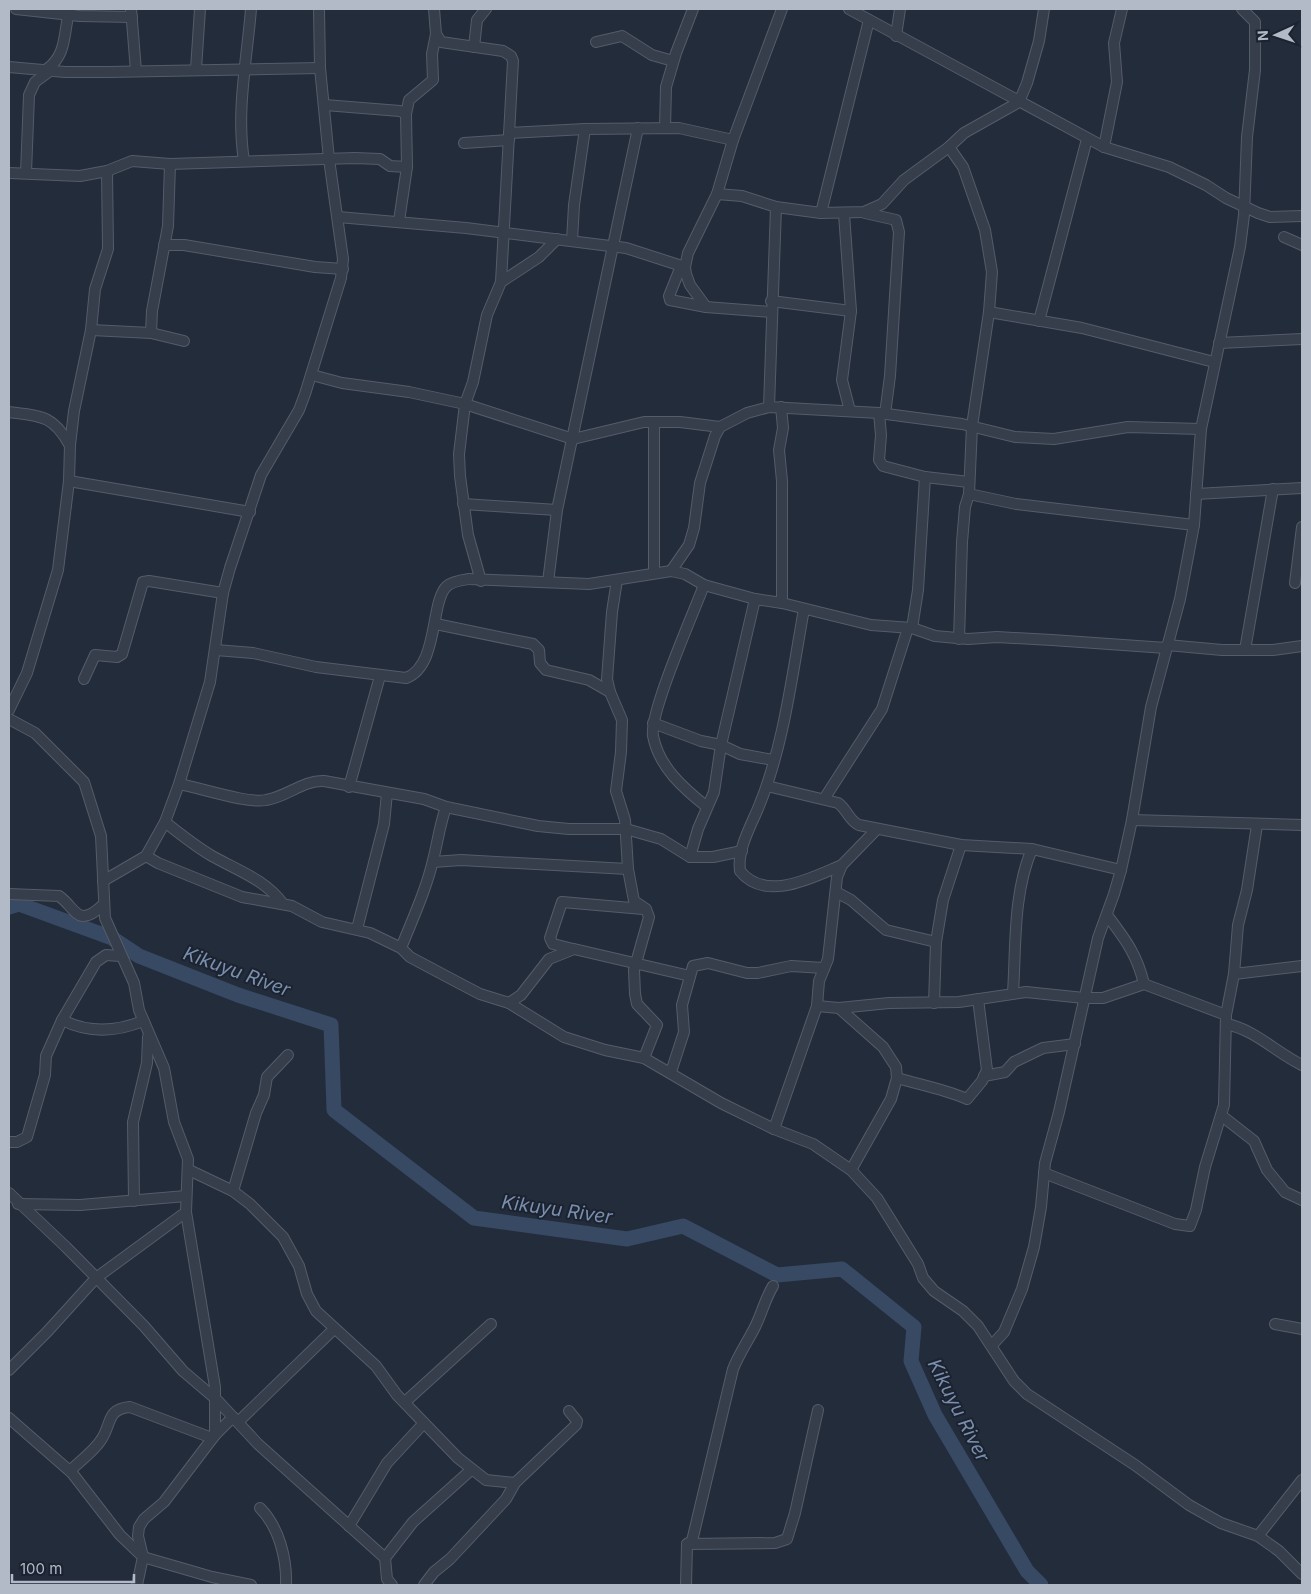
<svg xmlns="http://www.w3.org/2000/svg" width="1311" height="1594" viewBox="0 0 1311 1594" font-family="Inter,sans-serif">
  <rect width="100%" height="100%" fill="#232c3b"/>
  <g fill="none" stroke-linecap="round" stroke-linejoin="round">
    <path stroke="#384964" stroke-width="15" d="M 9,907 L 19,904 L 112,938 L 139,956 L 238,995 L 331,1025 L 334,1110 L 474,1218 L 627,1239 L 683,1226 L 777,1275 L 842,1269 L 914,1327 L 911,1361 L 935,1415 L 1027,1571 L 1041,1585"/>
    <defs>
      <g id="minor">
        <path d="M 16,9 L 80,16 L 132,17"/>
        <path d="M 131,9 L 136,71"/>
        <path d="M 434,9 L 436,34 L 441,42 L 503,51 L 511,56 L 513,61 L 501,282"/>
        <path d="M 849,9 L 1104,147 L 1169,167 L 1206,185 L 1226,198 L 1258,213 L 1270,217 L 1302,216"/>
        <path d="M 896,36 L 900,9"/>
        <path d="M 596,42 L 622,36 L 652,55 L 673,61"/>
        <path d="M 474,47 L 477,20 L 486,9"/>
        <path d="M 9,67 L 65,72 L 108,72 L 320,68"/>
        <path d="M 47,69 C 68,54 63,31 70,9"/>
        <path d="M 196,69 L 200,9"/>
        <path d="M 325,105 L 400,111 L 406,114 L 407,167 L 399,221"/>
        <path d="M 406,114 L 409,100 L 433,80 L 432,54 L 436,34"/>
        <path d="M 665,128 L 666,87 L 676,53 L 693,9"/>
        <path d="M 509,133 L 585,129 L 679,128 L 733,140"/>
        <path d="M 464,143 L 509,140"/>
        <path d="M 949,147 L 963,167 L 985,230 L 992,272 L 989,312 L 972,426 L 969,494 L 965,507 L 962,542 L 959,639"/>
        <path d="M 1104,147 L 1117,82 L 1114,43 L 1122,9"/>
        <path d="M 244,161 C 236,111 247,59 251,9"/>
        <path d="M 9,173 L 80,176 L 107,171 L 132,161 L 170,164 L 355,158 L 380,159 L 390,166 L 407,167"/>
        <path d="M 26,173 L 29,95 L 35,82 L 50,71"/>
        <path d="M 717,194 L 742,196 L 776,207 L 821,213 L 864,212 L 882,204 L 904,180 L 949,147 L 964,133 L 1019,102 L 1027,83 L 1039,41 L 1044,9"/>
        <path d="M 821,213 L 869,20"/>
        <path d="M 865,213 L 896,220 L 899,232 L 890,376 L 885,414"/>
        <path d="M 844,214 L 851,311 L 842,380 L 850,411"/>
        <path d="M 338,217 L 466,228 L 626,248 L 685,267"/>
        <path d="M 1284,237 L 1302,245"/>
        <path d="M 572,241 L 574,205 L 585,129"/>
        <path d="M 164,245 L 184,245 L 315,267 L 343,269"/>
        <path d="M 681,266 L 669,296 L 670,300 L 706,307 L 771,312"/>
        <path d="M 771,301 L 851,311"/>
        <path d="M 706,307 L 690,285 L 686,274 L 685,267 L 688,253 L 717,194 L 733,140 L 782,9"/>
        <path d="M 989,312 L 1082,328 L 1214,362"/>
        <path d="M 1039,321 L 1087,139"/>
        <path d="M 91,330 L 151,333 L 184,341"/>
        <path d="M 151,333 L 152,311 L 168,226 L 170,164"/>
        <path d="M 1219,343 L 1302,339"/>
        <path d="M 312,375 L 342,383 L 409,392 L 465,404 L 573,439 L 644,422 L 680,422 L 720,427"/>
        <path d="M 769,407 L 776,207"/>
        <path d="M 781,407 L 783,428 L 779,450 L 782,481 L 782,603"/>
        <path d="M 9,412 C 40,416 53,415 69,444"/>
        <path d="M 879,413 L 881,435 L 879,460 L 883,466 L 925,477 L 969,482"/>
        <path d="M 654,422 L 654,572"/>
        <path d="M 69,481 L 250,512"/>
        <path d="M 969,494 L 1016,504 L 1194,525"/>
        <path d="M 1196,494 L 1302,488"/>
        <path d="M 463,504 L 557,510"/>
        <path d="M 671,571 L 689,545 L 694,528 L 700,483 L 715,436 L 720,427 L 747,413 L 769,407 L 879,413 L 962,424 L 1015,437 L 1054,439 L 1128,427 L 1201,429"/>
        <path d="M 617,580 L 612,612 L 607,679 L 610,692 L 622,720 L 621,752 L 616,791 L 625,820 L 628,869 L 634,901 L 646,909 L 649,917 L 634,970 L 635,994 L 637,1004 L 657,1025 L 644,1058"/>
        <path d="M 481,581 L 468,535 L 460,476 L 459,454 L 465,404 L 473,382 L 487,315 L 501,282 L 539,257 L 557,239"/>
        <path d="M 548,582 L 557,510 L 638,128"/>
        <path d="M 1295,583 L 1302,527"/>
        <path d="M 704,585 C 694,612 649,713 653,736 C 659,767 683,788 707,807"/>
        <path d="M 804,609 C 792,675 784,745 759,806 C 751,826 737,849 740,871 C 766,903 813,877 842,865"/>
        <path d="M 436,624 L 533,644 L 539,650 L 540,663 L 546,670 L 589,680 L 610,692"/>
        <path d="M 912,628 L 918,590 L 925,477"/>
        <path d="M 1167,645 L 1222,650 L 1273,650 L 1302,646"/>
        <path d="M 216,650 L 253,653 L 316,667 L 406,678 C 439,666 430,601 447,586 C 453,581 462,580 469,579 L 589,584 L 671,571 L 685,574 L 704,585 L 755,599 L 782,603 L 871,625 L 912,628 L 935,636 L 968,639 L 997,637 L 1052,640 L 1166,648"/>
        <path d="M 1245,650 L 1273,489"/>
        <path d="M 84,679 L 95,655 L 117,657 L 122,654 L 143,582 L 149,581 L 223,593"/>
        <path d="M 9,710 L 27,673 L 58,570 L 69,481 L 70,445 L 74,411 L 91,330 L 95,289 L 108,249 L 107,171"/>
        <path d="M 9,719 L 35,733 L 84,782 L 101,836 L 105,918 L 134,983 L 139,1010 L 164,1068 L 174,1122 L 188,1159 L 186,1212 L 215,1387 L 215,1435 L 164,1502 L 144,1519 L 139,1527 L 138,1536 L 143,1557 L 137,1585"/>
        <path d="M 653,723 L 701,741 L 721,745 L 740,754 L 773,760"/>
        <path d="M 179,784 C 201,788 248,804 266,800 C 287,797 303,780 324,781 L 424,799 L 446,807 L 538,826 L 569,829 L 626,829 L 661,839 L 690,857 L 713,857 L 742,851"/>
        <path d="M 767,786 L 838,803 C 847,809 849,821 859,825 L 961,845 L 1032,849 L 1121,870"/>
        <path d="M 349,787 L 380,676"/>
        <path d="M 824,799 L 882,709 L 908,628"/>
        <path d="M 1132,820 L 1302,825"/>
        <path d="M 165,822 C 180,834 195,846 212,856 C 237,870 266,880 283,904"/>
        <path d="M 146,856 L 158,863 L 242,897 L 292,906 L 322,922 L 370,933 L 401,948 L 410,957 L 457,982 L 480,994 L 509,1003 L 564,1037 L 605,1050 L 644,1058 L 721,1103 L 774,1129 L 813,1144 L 851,1170 L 877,1198 L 918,1264 L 923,1278 L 934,1291 L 963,1311 L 978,1326 L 1014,1381 L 1027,1394 L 1135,1465 L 1189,1505 L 1221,1523 L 1258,1536 L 1279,1551 L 1302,1574"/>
        <path d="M 690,857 L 698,829 L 714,792 L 721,745 L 755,599"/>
        <path d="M 433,862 L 461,860 L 628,869"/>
        <path d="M 103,881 L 146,856 L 165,822 L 179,784 L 210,682 L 223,593 L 230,568 L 261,475 L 299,410 L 305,394 L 341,278 L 343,259 L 329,159 L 320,68 L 319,9"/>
        <path d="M 836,892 L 851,900 L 886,930 L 936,942"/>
        <path d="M 9,894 L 59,896 C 76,908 77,929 103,905"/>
        <path d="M 1107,915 C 1125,939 1137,954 1144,984"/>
        <path d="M 357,929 L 384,824 L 387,793"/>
        <path d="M 401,948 C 413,918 427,888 434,856 C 438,840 440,824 446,807"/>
        <path d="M 573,949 L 553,944 L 550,938 L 562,902 L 643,909"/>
        <path d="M 1234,974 L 1302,966"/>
        <path d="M 1013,993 C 1016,946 1013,893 1032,849"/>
        <path d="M 509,1003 L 521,995 L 549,959 L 574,949 L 690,976"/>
        <path d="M 934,1003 L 936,942 L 943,900 L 961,845"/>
        <path d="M 817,1006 L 839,1008 L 889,1003 L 959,1002 L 1026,992 L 1084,998 L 1103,998 L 1144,984 L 1226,1015"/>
        <path d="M 839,1008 L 883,1047 L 896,1067 L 897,1078 L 891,1099 L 851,1170"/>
        <path d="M 62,1020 C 88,1033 116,1032 143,1021"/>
        <path d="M 1226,1024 C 1256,1030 1275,1052 1302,1065"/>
        <path d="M 671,1072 L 684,1032 L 682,1005 L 693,966 L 708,963 L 747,973 L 758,973 L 791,966 L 824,968"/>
        <path d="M 984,1076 L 1005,1072 L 1014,1062 L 1043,1048 L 1075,1044"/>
        <path d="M 897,1078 C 921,1085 944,1089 967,1099 L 982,1081 L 987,1070 L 978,999"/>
        <path d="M 1222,1116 L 1254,1141 L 1267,1170 L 1285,1192 L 1302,1200"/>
        <path d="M 774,1129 L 817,1006 L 819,981 L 828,959 L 837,877 L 842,865 L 877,829"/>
        <path d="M 9,1142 L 17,1142 L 27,1137 L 45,1075 L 46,1056 L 62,1020 L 96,962 L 106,955 L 120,956"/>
        <path d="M 189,1170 L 233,1191 L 250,1204 L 283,1237 L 299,1266 L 307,1294 L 316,1311 L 376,1366 L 397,1395 L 458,1458 L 486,1480 L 515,1483"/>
        <path d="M 1044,1173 L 1175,1224 L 1190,1226 L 1196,1210 L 1205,1167 L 1224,1105 L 1226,1015 L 1234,974 L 1238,925 L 1247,890 L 1257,825"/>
        <path d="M 233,1191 L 256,1113 L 264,1095 L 267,1077 L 288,1055"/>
        <path d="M 9,1193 L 66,1247 L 144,1326 L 183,1371 L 217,1400 L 258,1444 L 385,1558 L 387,1579 L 392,1585"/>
        <path d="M 134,1201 L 133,1122 L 147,1063 L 148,1037"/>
        <path d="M 18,1204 L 80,1205 L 186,1196"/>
        <path d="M 1275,1324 L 1302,1329"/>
        <path d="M 992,1345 L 1004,1332 L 1022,1289 L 1034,1247 L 1041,1207 L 1045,1163 L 1059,1112 L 1098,938 L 1114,894 L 1121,870 L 1132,820 L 1151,707 L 1180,599 L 1194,525 L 1201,429 L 1240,247 L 1244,215 L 1247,137 L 1255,70 L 1255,22 L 1242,9"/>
        <path d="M 9,1370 L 47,1332 L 96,1278 L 186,1212"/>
        <path d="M 405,1402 L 491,1324"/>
        <path d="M 9,1418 L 72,1473 L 120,1535 L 143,1557 L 212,1577 L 251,1585"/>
        <path d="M 238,1422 L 334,1329"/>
        <path d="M 215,1435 L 233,1417"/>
        <path d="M 70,1471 C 80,1461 94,1451 101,1440 C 112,1424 106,1409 130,1407 L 212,1438"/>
        <path d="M 260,1508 C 279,1527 287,1559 286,1585"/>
        <path d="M 349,1526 L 387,1463 L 424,1423"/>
        <path d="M 1258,1536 L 1302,1480"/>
        <path d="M 687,1544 L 775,1543 L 787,1539 L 795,1513 L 818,1410"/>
        <path d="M 385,1558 L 413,1522 L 471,1470"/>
        <path d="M 424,1585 L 434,1572 L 450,1559 L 506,1499 L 515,1483 L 576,1425 L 577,1421 L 569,1411"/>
        <path d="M 686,1585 L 687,1544 L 692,1541 L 733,1369 C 739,1354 748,1341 755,1327 C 762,1313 765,1299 773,1286"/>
      </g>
    </defs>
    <use href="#minor" stroke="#555c69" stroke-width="12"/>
    <use href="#minor" stroke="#373e4b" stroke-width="10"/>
  </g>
  <g text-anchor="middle" stroke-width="4" stroke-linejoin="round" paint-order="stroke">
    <g font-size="19" font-style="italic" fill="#7a8eae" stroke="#1c2330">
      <text transform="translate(237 971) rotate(20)" y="7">Kikuyu River</text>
      <text transform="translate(557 1209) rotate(8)" y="7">Kikuyu River</text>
      <text transform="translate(959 1410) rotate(63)" y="7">Kikuyu River</text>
    </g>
  </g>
  <rect width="1311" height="1594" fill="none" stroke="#b2b9c7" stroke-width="20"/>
  <g transform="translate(1276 35) rotate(267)" stroke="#1c2330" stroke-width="4" paint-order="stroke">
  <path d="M0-4L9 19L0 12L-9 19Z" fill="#b2b9c7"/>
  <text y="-8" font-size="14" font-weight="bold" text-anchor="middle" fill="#b2b9c7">N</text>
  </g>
  <path d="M12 1574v8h122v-8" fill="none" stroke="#b2b9c7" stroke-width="2.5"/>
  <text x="20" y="1574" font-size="15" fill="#b2b9c7" stroke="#1c2330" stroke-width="4" paint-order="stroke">100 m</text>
</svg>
